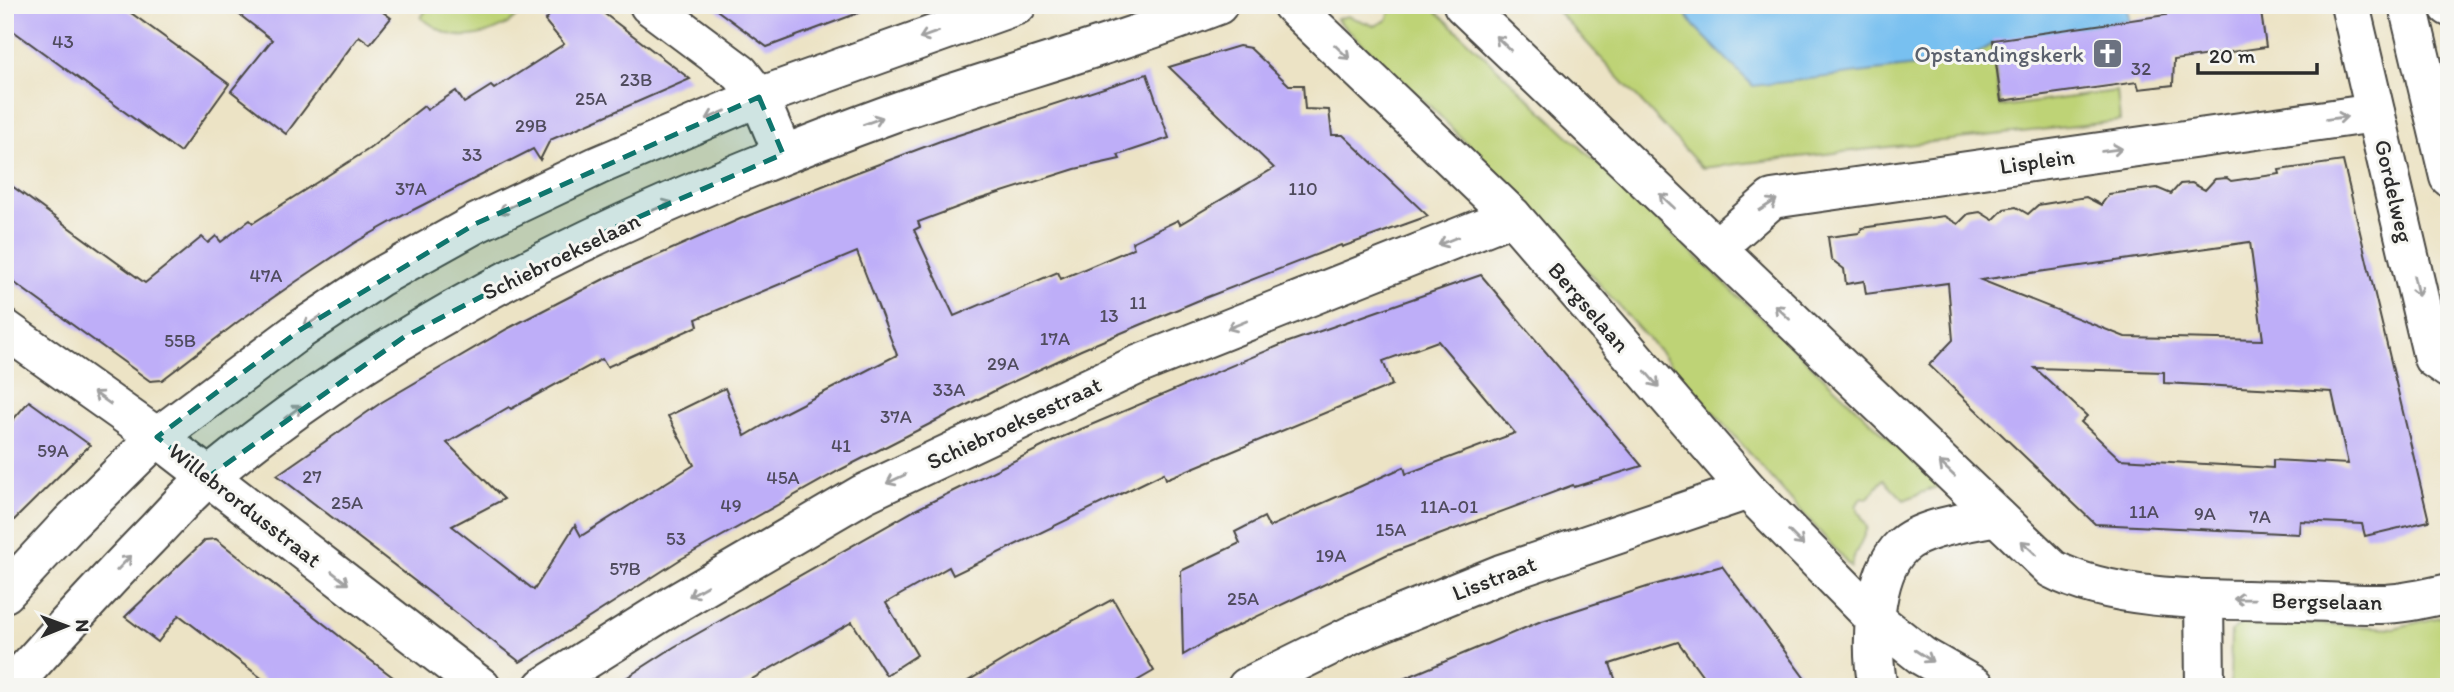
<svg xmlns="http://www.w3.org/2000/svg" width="2454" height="692" viewBox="0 0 2454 692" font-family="Itim,sans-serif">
  <rect width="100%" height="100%" fill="#f6f6f2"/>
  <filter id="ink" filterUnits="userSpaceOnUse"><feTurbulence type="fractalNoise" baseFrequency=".0143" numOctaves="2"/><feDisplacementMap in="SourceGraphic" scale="14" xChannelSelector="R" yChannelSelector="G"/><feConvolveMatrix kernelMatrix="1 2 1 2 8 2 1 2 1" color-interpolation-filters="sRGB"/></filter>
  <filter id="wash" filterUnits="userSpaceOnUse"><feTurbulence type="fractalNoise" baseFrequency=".00686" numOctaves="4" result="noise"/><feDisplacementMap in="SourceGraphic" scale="28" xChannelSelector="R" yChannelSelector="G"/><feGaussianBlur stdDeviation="1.57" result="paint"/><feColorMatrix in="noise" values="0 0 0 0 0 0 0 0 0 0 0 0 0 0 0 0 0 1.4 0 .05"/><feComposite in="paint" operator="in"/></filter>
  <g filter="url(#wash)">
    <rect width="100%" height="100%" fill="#ece3c5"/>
    <g fill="#bed376" stroke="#747f50" stroke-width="2">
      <path d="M 429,5 L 527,5 C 513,28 472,43 446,33 C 437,29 429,23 421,18 Z"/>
      <path d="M 1392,5 L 1430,5 L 1939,486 L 1904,500 L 1884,479 L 1867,499 L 1861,498 L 1856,506 L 1867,527 C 1863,542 1854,552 1851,567 L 1552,231 L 1437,113 L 1336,19 L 1348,16 L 1375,26 L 1387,20 Z"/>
      <path d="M 1552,5 L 1680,5 L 1680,8 L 1965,60 L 1992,44 L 2000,107 L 2117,91 L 2120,121 L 1702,168 Z"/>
      <path d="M 2449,615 L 2449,687 L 2230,687 L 2231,632 L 2246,620 L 2394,628 Z"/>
    </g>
    <path fill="#78c0f0" stroke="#52768e" stroke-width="2" d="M 1680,5 L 2127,5 L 2129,20 L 1992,44 L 1965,60 L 1753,86 L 1694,26 Z"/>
    <g id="blocks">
      <g fill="#beaef8" fill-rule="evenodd">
        <path d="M 5,5 L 120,5 L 229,84 L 180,152 L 5,25 Z"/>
        <path d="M 227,5 L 382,5 L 379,9 L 391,18 L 370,44 L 359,36 L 286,134 L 231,91 L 272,40 Z"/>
        <path d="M 557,5 L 593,5 L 690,79 L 550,140 L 540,160 L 533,149 L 411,211 L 354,243 L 297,281 L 239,321 L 162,380 L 150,381 L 5,276 L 5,181 L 145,283 L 202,237 L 208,243 L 216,236 L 221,242 L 250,220 L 253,223 L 369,149 L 424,106 L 427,110 L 456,91 L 464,103 L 491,86 L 494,89 L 564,44 L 545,21 Z"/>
        <path d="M 710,5 L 869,5 L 869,9 L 767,47 Z"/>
        <path d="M 2165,5 L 2260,5 L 2266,47 L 2174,60 L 2173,85 L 2139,89 L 2137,82 L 2001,101 L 1993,40 L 2166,15 Z"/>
        <path d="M 1239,46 L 1250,48 L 1289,85 L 1303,85 L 1305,109 L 1329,110 L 1332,135 L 1343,135 L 1428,216 L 1342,247 L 1341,245 L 1197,301 L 1081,350 L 1002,387 L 840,470 L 681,559 L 520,662 L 277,475 L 382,402 L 507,329 L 604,279 L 740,219 L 855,173 L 943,140 L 1147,74 L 1169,138 L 1118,155 L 1120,159 L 1075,169 L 977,200 L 918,222 L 920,227 L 914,230 L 954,316 L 1058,272 L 1061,279 L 1134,248 L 1132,242 L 1178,220 L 1180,224 L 1274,168 L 1169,67 ZM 857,252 L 897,355 L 784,413 L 745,436 L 725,388 L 668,416 L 694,465 L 581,536 L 575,525 L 534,590 L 452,526 L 504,499 L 447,443 L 509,407 L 511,409 L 602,359 L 607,367 L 698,326 L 696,319 Z"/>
        <path d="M 2343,161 L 2429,521 L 2365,536 L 2362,524 L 2300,521 L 2299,534 L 2095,524 L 1929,365 L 1953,340 L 1948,283 L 1866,294 L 1864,281 L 1846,284 L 1844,269 L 1831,259 L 1828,237 L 1859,233 L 1862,228 L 1944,216 L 1958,224 L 1968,214 L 1980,212 L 1993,220 L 2004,209 L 2016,207 L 2028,214 L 2038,205 L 2086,197 L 2101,205 L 2109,194 L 2157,188 L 2171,194 L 2180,184 L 2192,183 L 2205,190 L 2215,179 L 2227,178 L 2231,181 L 2280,174 L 2279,170 ZM 2250,242 L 2263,340 L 2125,337 L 1981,280 ZM 2035,368 L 2164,372 L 2164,383 L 2332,392 L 2348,464 L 2273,460 L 2273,468 L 2120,459 L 2081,422 L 2087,416 Z"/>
        <path d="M 1481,275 L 1642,466 L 1574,487 L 1573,485 L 1388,554 L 1216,636 L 1183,655 L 1181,571 L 1240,543 L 1235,532 L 1264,517 L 1269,527 L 1404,467 L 1406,474 L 1515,433 L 1438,341 L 1383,361 L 1392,385 L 1183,472 L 1166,479 L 1164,473 L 953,575 L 949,567 L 886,603 L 917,655 L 886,675 L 852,622 L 738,687 L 612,687 L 674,647 L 917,509 L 1060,438 L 1283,344 Z"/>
        <path d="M 29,401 L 90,445 L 5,529 L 5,429 Z"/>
        <path d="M 216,539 L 352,646 L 406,687 L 273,687 L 179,615 L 158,642 L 125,617 L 205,540 Z"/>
        <path d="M 1722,566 L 1811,687 L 1711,687 L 1678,642 L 1610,664 L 1618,687 L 1384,687 L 1539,622 L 1650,586 Z"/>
        <path d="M 1113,599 L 1154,671 L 1126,687 L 958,687 L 1026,646 Z"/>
      </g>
    </g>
  </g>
  <g filter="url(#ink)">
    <use href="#blocks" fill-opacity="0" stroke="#484742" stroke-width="2"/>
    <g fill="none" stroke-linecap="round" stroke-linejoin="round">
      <defs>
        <g id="minor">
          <path d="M 649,5 L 740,73 L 759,97 L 783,154"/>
          <path d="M 1292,5 L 1512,216 L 1748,490 L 1875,619 L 1922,656 L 1976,687"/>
          <path d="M 1463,5 L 2052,569 C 2118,604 2226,599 2300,601 C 2326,601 2354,605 2380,604 C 2403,604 2426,598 2449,593"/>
          <path d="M 2350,5 L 2433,358 L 2449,369"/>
          <path d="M 1716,248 L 1772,199 L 2375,113"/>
          <path d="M 5,329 L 157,437 L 481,687"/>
          <path d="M 5,593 L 70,523 L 157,437 L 300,330 L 378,278 L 475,224 L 597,166 L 759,97 L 1017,5"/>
          <path d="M 2204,599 L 2205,687"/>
          <path d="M 14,687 L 23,673 C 67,624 111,576 157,529 C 174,511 191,491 211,475 C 410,310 652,201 893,113 C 1001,75 1112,46 1218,5"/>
          <path d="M 543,687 L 673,605 L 863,494 L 1135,366 L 1512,216"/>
          <path d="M 1247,687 L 1356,633 L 1501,574 L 1748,490"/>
          <path d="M 1878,687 C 1870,649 1872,574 1902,546 C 1922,527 1970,522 1996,516"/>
        </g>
        <g id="secondary">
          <path d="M 2408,5 L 2449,177"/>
          <path d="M 2448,5 L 2449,7"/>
        </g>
      </defs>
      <use href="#minor" stroke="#484742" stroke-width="42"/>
      <use href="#secondary" stroke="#484742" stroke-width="42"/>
      <use href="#minor" stroke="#fff" stroke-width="38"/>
      <use href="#secondary" stroke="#fff" stroke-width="38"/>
    </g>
    <defs><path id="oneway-shaft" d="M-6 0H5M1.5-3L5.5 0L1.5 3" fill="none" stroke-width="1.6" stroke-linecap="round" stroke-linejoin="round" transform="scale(1.75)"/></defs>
    <g stroke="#a0a0a0">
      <use href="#oneway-shaft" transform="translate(929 35) rotate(160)"/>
      <use href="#oneway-shaft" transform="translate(1503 43) rotate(-136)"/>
      <use href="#oneway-shaft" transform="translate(1342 52) rotate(44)"/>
      <use href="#oneway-shaft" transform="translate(716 115) rotate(157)"/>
      <use href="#oneway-shaft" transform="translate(2337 118) rotate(-8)"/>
      <use href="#oneway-shaft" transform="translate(873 121) rotate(-20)"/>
      <use href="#oneway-shaft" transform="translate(2112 150) rotate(-8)"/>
      <use href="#oneway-shaft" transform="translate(1667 201) rotate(-136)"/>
      <use href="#oneway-shaft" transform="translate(1768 205) rotate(-33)"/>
      <use href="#oneway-shaft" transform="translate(663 206) rotate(-23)"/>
      <use href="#oneway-shaft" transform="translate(508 208) rotate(155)"/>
      <use href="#oneway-shaft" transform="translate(1448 241) rotate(158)"/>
      <use href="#oneway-shaft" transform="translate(2416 286) rotate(77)"/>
      <use href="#oneway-shaft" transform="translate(1782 312) rotate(-136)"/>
      <use href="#oneway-shaft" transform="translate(312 322) rotate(146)"/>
      <use href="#oneway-shaft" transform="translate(1237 325) rotate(158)"/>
      <use href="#oneway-shaft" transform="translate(1652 379) rotate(49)"/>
      <use href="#oneway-shaft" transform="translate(102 398) rotate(-145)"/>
      <use href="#oneway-shaft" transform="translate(293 412) rotate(-37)"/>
      <use href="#oneway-shaft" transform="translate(1947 469) rotate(-136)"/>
      <use href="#oneway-shaft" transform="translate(896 479) rotate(155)"/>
      <use href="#oneway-shaft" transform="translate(1796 538) rotate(45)"/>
      <use href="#oneway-shaft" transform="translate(2029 548) rotate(-137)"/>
      <use href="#oneway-shaft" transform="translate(124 563) rotate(-46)"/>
      <use href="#oneway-shaft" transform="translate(340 578) rotate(38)"/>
      <use href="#oneway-shaft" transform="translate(698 591) rotate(150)"/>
      <use href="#oneway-shaft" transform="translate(2244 599) rotate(-179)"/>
      <use href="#oneway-shaft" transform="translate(1924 656) rotate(33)"/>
    </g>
  </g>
  <path fill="#0f766e" fill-opacity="0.2" stroke="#0f766e" stroke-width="5" stroke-dasharray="14 9" stroke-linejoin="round" d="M 759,97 L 783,154 L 609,230 L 404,337 L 208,477 L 157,437 L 300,330 L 475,224 Z"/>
  <defs>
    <symbol id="church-square" viewBox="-11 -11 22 22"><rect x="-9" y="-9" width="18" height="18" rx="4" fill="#6b7280" stroke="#f6f6f2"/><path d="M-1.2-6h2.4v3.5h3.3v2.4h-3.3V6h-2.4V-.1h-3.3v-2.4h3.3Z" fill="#fff"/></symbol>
  </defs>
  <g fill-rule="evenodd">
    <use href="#church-square" x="2090" y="36" width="35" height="35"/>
  </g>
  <g text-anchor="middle" stroke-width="6" stroke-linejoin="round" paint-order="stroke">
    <g font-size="19" fill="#504c5e">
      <text x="63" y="48">43</text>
      <text x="2141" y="75">32</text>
      <text x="636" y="86">23B</text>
      <text x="591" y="105">25A</text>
      <text x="531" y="132">29B</text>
      <text x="472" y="161">33</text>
      <text x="411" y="195">37A</text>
      <text x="1303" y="195">110</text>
      <text x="266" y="282">47A</text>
      <text x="1138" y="309">11</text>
      <text x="1109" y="322">13</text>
      <text x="1055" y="345">17A</text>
      <text x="180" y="347">55B</text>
      <text x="1003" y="370">29A</text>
      <text x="949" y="396">33A</text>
      <text x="896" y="423">37A</text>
      <text x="841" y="452">41</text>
      <text x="53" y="457">59A</text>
      <text x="312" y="483">27</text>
      <text x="783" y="484">45A</text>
      <text x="347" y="509">25A</text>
      <text x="731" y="512">49</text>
      <text x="1449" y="513">11A-01</text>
      <text x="2144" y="518">11A</text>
      <text x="2205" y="520">9A</text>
      <text x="2260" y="523">7A</text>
      <text x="1391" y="536">15A</text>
      <text x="676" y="545">53</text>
      <text x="1331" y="562">19A</text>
      <text x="625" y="575">57B</text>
      <text x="1243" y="605">25A</text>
    </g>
    <g font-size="23" fill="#5b616d" stroke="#f6f6f2" text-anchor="end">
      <text x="2084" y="62">Opstandingskerk</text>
    </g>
    <g font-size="23" fill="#2b2b2b" stroke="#f6f6f2">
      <text transform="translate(2037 161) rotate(-8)" y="8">Lisplein</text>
      <text transform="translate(2394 191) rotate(77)" y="8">Gordelweg</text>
      <text transform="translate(561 256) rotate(-26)" y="8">Schiebroekselaan</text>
      <text transform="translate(1589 307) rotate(49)" y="8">Bergselaan</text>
      <text transform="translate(1014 423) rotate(-25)" y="8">Schiebroeksestraat</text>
      <text transform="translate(245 505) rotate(38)" y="8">Willebrordusstraat</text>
      <text transform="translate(1494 578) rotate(-21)" y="8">Lisstraat</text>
      <text transform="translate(2327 601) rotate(1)" y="8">Bergselaan</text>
    </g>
  </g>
  <rect width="2454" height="692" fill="none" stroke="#f6f6f2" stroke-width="28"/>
  <g transform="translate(66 626) rotate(89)" stroke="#f6f6f2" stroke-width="5" paint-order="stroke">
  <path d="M0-5L12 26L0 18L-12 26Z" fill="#2b2b2b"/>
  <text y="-10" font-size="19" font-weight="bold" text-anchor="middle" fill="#2b2b2b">N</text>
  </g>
  <path d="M2198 63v10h119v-10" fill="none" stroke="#2b2b2b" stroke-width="3.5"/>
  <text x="2209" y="63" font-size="21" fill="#2b2b2b" stroke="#f6f6f2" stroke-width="5" paint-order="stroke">20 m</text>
</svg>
